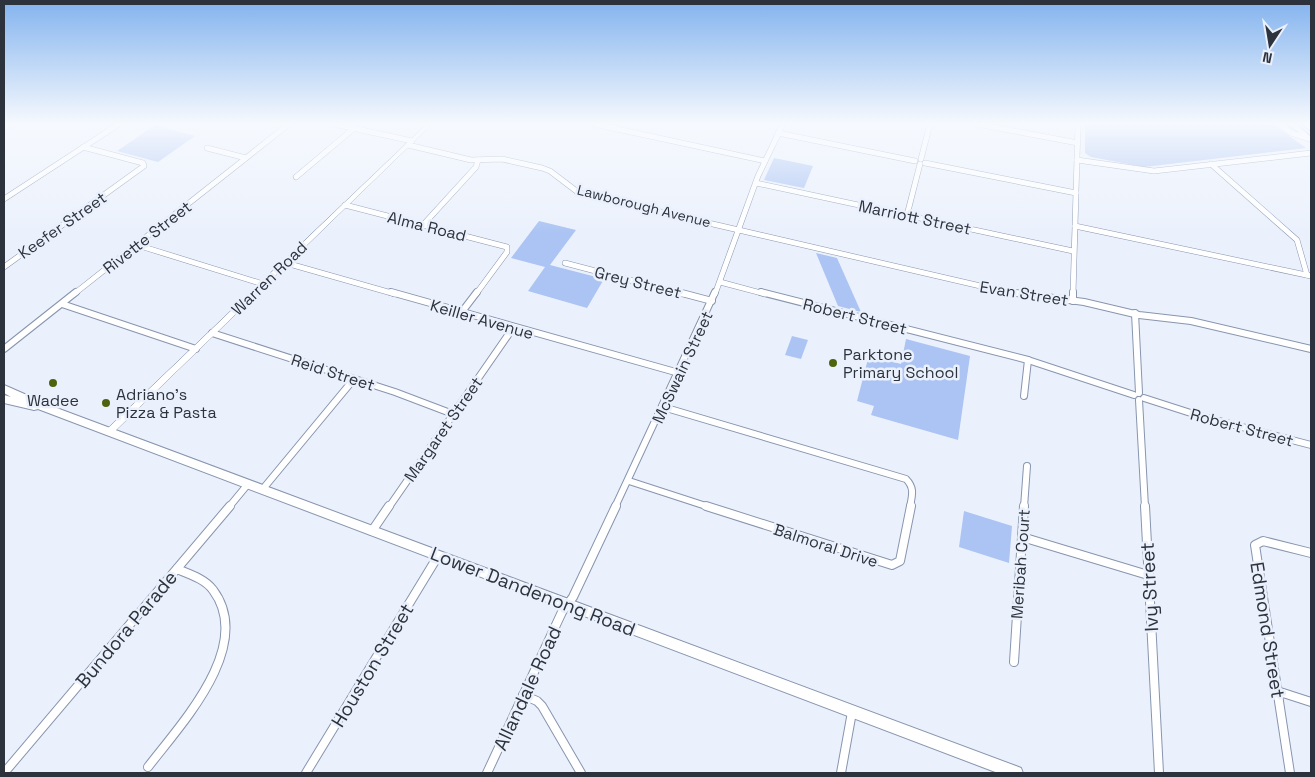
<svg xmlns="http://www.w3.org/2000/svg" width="1315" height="777" viewBox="0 0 1315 777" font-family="'Space Grotesk',sans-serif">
  <rect width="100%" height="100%" fill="#ebf1fc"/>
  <g fill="#abc4f3">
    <path d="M 1085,124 L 1273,124 L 1306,148 L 1144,167 L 1091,157 L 1085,153 Z"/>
    <path d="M 155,125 L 195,136 L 158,162 L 117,151 Z"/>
    <path d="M 774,158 L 813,166 L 804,188 L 764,180 Z"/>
    <path d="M 539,221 L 576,230 L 550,265 L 604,279 L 587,308 L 528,291 L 545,267 L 511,258 Z"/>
    <path d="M 816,253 L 837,258 L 861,312 L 838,306 Z"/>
    <path d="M 792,336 L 808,340 L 801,359 L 785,355 Z"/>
    <path d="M 906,339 L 970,356 L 958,440 L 871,415 L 874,406 L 857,401 L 869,355 L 901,364 Z"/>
    <path d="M 964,511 L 1012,526 L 1009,563 L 959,547 Z"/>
  </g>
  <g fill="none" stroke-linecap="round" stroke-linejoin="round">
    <defs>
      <g id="minor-far2">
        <path d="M 334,124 L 412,141"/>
        <path d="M 594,124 L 765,161"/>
        <path d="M 977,124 L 1078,143"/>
        <path d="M 1280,124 L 1291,133 L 1310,139"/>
        <path d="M 4,128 L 11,124"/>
        <path d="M 778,133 L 915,161"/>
        <path d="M 408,145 L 471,160 L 502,159 L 542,168 L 550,171 L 579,193 L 1015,294"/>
        <path d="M 207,148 L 246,158"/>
        <path d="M 921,159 L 930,124"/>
        <path d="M 1077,160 L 1154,171 L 1311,153"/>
        <path d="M 925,163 L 1076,193"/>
        <path d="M 1211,164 L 1297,240 L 1307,275"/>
        <path d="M 296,177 L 353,129"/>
        <path d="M 756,183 L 1073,251"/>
        <path d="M 4,199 L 119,124"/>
        <path d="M 345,205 L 507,247 L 507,252 L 476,294"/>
        <path d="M 907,215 L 920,164"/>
        <path d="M 423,225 L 476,167 L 478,160"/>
        <path d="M 1075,226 L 1311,276"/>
        <path d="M 137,245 L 263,284"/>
        <path d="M 286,263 L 395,294"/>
        <path d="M 565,263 L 683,294"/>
        <path d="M 4,267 L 144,166 L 143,163 L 83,147"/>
        <path d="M 720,282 L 765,294"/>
        <path d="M 74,294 L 289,124"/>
        <path d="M 715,294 L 758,176 L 783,124"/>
        <path d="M 1073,294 L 1078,124"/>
      </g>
      <g id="minor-far1">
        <path d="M 391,292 L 679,373"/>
        <path d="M 678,292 L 712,301"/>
        <path d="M 761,292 L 1028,360 L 1134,395"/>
        <path d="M 1009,292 L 1084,302 L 1139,315 L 1191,321 L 1311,349"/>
        <path d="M 1073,301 L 1073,292"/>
        <path d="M 62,304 L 196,349"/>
        <path d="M 461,313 L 477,292"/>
        <path d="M 1135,313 L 1139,393"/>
        <path d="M 212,333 L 395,392 L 453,414"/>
        <path d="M 4,349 L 76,292"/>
        <path d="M 1024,396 L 1028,360"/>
        <path d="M 1144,398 L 1200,416 L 1311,445"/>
        <path d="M 1139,400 L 1145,507"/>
        <path d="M 663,407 L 906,479 C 915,488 912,496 910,507"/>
        <path d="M 629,481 L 709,507"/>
        <path d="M 262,490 L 354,379"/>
        <path d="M 229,507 L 248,484"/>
        <path d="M 389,507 L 513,328"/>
        <path d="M 615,507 L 715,292"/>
        <path d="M 1024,507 L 1027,466"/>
      </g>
      <g id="minor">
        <path d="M 706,506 L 892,565 L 900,561 L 911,506"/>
        <path d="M 1145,506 L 1159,773"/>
        <path d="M 372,531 L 389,506"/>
        <path d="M 1022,537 L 1148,575"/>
        <path d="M 1014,662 L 1024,506"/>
        <path d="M 1277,691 L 1311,702"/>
        <path d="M 523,695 L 537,701 L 542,706 L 581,773"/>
        <path d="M 148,767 C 181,724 255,646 213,590 C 205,579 189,574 177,569"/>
        <path d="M 4,773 L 230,506"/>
        <path d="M 306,773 L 438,556"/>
        <path d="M 487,773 L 562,612 L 573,597 L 616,506"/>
        <path d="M 841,773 L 852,712"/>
        <path d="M 1290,773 L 1255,545 L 1263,541 L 1311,553"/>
      </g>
      <path id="tertiary" d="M 427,124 L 432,124 L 112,434 L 109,435 L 106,434 L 105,432 L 106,430 Z"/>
      <g id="trunk">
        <path d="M 1288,124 L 1296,124 L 1311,137 L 1311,142 Z"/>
        <path d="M 1302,124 L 1310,124 L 1311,131 Z"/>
        <path d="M 4,385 L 54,407 L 1016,766 L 1021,768 L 1023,773 L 998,773 L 38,409 L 34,410 L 4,403 L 4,395 L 11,397 L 4,393 Z"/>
      </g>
    </defs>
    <use href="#minor-far2" stroke="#8795ae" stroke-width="6"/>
    <use href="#minor-far1" stroke="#8795ae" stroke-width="8"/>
    <use href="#minor" stroke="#8795ae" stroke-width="10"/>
    <use href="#tertiary" stroke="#8795ae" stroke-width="1"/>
    <use href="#trunk" stroke="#8795ae" stroke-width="2"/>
    <use href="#minor-far2" stroke="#fff" stroke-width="5"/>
    <use href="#minor-far1" stroke="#fff" stroke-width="6"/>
    <use href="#minor" stroke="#fff" stroke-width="8"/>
    <use href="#tertiary" fill="#fff" fill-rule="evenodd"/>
    <use href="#trunk" fill="#fff" fill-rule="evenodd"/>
  </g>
  <linearGradient id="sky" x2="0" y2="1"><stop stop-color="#83b3ee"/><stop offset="0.53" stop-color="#f6f9fe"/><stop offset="1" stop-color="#f6f9fe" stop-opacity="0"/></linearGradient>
  <rect width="1315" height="233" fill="url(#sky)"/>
  <g fill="#4e630e" stroke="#ebf1fc" stroke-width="2">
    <circle cx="833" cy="363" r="5"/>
    <circle cx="53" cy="383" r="5"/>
    <circle cx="106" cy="403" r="5"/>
  </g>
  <g text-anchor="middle" stroke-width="5" stroke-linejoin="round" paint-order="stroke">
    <g font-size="14" fill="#2d333d" stroke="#ebf1fc">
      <text transform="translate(644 206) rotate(14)" y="5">Lawborough Avenue</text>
    </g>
    <g font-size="16" fill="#2d333d" stroke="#ebf1fc">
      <text transform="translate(915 217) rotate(12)" y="6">Marriott Street</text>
      <text transform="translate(62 225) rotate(-35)" y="6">Keefer Street</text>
      <text transform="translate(427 226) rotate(14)" y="6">Alma Road</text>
      <text transform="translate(147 237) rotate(-38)" y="6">Rivette Street</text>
      <text transform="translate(269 278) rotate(-44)" y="6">Warren Road</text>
      <text transform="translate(638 282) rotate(14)" y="6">Grey Street</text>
      <text transform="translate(1024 293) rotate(9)" y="6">Evan Street</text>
      <text transform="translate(855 316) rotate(14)" y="6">Robert Street</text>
      <text transform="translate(482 319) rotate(16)" y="6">Keiller Avenue</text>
      <text transform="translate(682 367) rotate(-65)" y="6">McSwain Street</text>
      <text transform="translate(333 372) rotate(18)" y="6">Reid Street</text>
      <text transform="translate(1242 427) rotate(15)" y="6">Robert Street</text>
      <text transform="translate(443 429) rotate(-55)" y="6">Margaret Street</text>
      <text transform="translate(826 545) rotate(18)" y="6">Balmoral Drive</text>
      <text transform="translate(1020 564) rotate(-86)" y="6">Meribah Court</text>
    </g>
    <g font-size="16" fill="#2d333d" stroke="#ebf1fc" text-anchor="start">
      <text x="843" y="360">Parktone<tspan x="843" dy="18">Primary School</tspan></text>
      <text x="116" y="400">Adriano's<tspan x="116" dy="18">Pizza &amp; Pasta</tspan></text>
      <text x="53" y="406" text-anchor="middle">Wadee</text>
    </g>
    <g font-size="19" fill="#2d333d" stroke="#ebf1fc">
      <text transform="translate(1149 587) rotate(-93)" y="7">Ivy Street</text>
      <text transform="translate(533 591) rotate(21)" y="7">Lower Dandenong Road</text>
      <text transform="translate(126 629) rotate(-50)" y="7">Bundora Parade</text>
      <text transform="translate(1268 630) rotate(81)" y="7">Edmond Street</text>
      <text transform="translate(372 665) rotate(-59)" y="7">Houston Street</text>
      <text transform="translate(527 688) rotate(-65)" y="7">Allandale Road</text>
    </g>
  </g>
  <rect width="1315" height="777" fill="none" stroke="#2d333d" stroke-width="10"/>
  <g transform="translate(1270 45) rotate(192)" stroke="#ebf1fc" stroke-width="4" paint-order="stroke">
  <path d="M0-4L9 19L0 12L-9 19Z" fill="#2d333d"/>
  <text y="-8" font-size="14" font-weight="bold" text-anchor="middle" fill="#2d333d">N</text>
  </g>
</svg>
